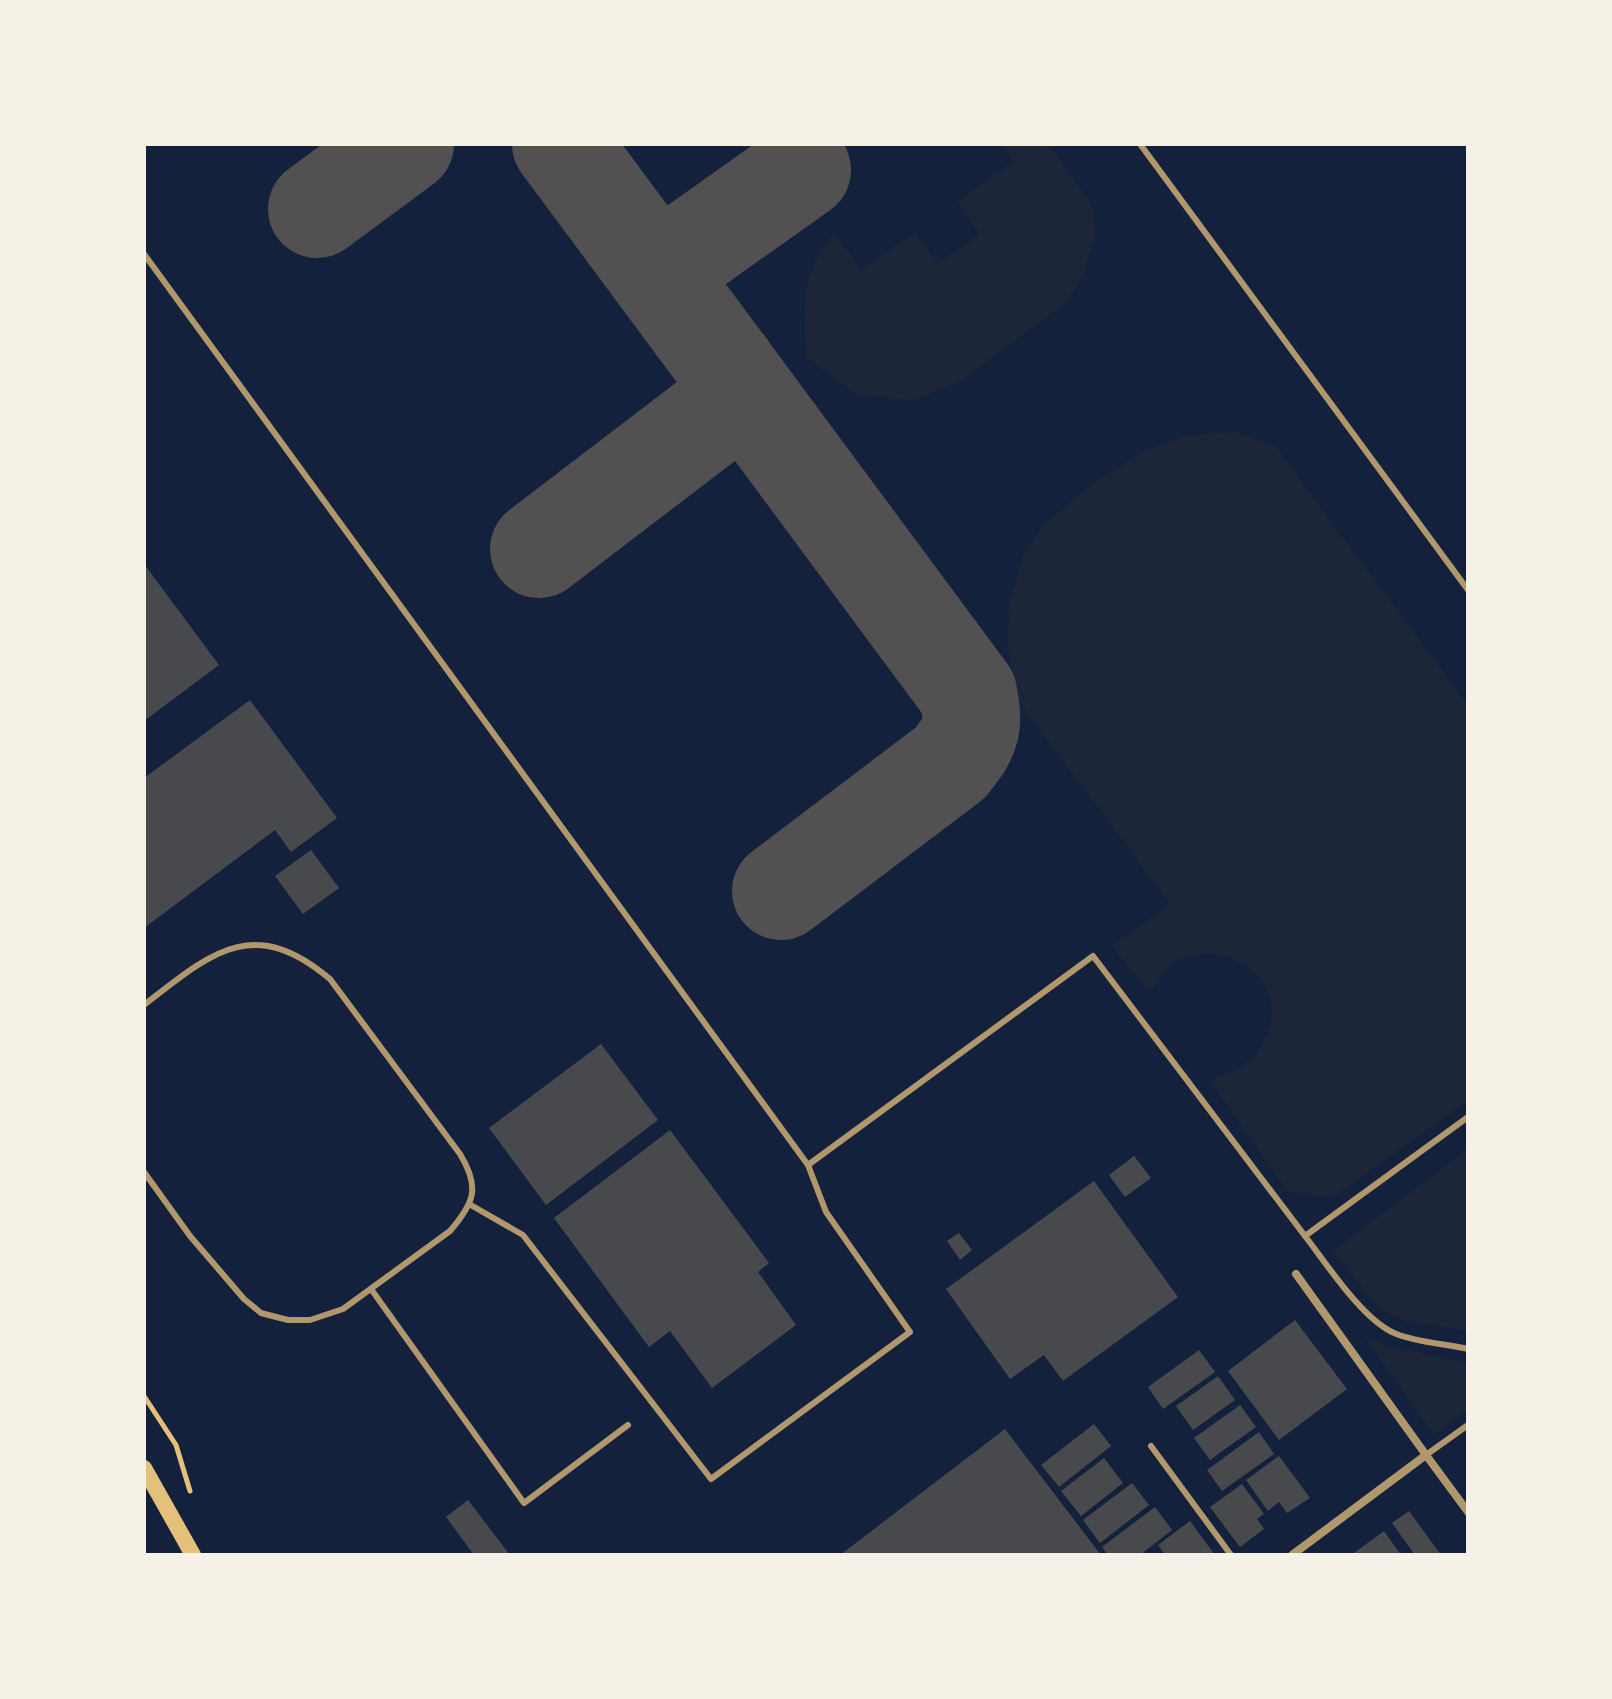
<svg xmlns="http://www.w3.org/2000/svg" width="1612" height="1699" viewBox="0 0 1612 1699" font-family="Quicksand,sans-serif">
  <rect width="100%" height="100%" fill="#14213d"/>
  <g fill="#1d2539">
    <path d="M 1001,144 L 1049,144 L 1092,206 L 1095,236 L 1083,277 L 1063,305 L 958,383 L 911,400 L 857,395 L 806,357 C 803,312 800,269 834,235 L 862,270 L 915,232 L 937,264 L 980,234 L 957,202 L 1014,161 Z"/>
    <path d="M 1236,432 L 1275,446 L 1468,706 L 1468,1101 L 1332,1198 L 1287,1191 L 1209,1079 C 1280,1069 1300,974 1220,955 C 1207,952 1190,954 1178,960 C 1167,965 1157,983 1149,992 L 1112,946 L 1170,904 L 1019,702 L 1007,642 L 1010,601 L 1024,554 L 1045,523 L 1091,485 L 1146,450 L 1187,435 Z"/>
    <path d="M 1468,1149 L 1468,1331 L 1405,1321 L 1380,1310 L 1333,1251 Z"/>
    <path d="M 1363,1334 L 1386,1346 L 1468,1363 L 1468,1410 L 1434,1435 Z"/>
  </g>
  <g fill="none" stroke-linecap="round" stroke-linejoin="round">
    <g stroke="#525050" stroke-width="98">
      <path d="M 561,144 L 968,693 C 975,727 971,737 950,763 L 781,891"/>
      <path d="M 317,209 L 405,144"/>
      <path d="M 657,273 L 802,170"/>
      <path d="M 539,549 L 721,410 L 730,383 L 727,367"/>
    </g>
  </g>
  <g fill="#48494c">
    <path d="M 144,564 L 219,665 L 144,721 Z"/>
    <path d="M 250,700 L 337,818 L 291,852 L 275,830 L 144,928 L 144,778 Z"/>
    <path d="M 311,850 L 339,888 L 303,914 L 275,876 Z"/>
    <path d="M 601,1044 L 658,1120 L 546,1205 L 489,1128 Z"/>
    <path d="M 670,1130 L 769,1263 L 758,1272 L 796,1325 L 712,1388 L 670,1331 L 649,1347 L 554,1218 Z"/>
    <path d="M 1134,1156 L 1151,1178 L 1125,1197 L 1109,1175 Z"/>
    <path d="M 1094,1181 L 1178,1297 L 1063,1381 L 1044,1355 L 1010,1379 L 946,1289 Z"/>
    <path d="M 959,1233 L 972,1250 L 960,1260 L 947,1241 Z"/>
    <path d="M 1295,1320 L 1347,1389 L 1279,1440 L 1228,1371 Z"/>
    <path d="M 1199,1350 L 1215,1372 L 1163,1409 L 1148,1387 Z"/>
    <path d="M 1218,1376 L 1235,1400 L 1193,1430 L 1176,1406 Z"/>
    <path d="M 1240,1405 L 1256,1427 L 1210,1460 L 1194,1438 Z"/>
    <path d="M 1094,1424 L 1111,1446 L 1059,1487 L 1041,1465 Z"/>
    <path d="M 1005,1429 L 1101,1555 L 840,1555 Z"/>
    <path d="M 1259,1432 L 1274,1454 L 1222,1491 L 1207,1470 Z"/>
    <path d="M 1279,1456 L 1310,1498 L 1287,1513 L 1279,1502 L 1268,1511 L 1246,1480 Z"/>
    <path d="M 1104,1458 L 1123,1483 L 1081,1516 L 1061,1491 Z"/>
    <path d="M 1132,1483 L 1149,1505 L 1100,1543 L 1083,1520 Z"/>
    <path d="M 1242,1484 L 1264,1514 L 1257,1519 L 1264,1529 L 1240,1547 L 1210,1507 Z"/>
    <path d="M 468,1500 L 510,1555 L 474,1555 L 446,1517 Z"/>
    <path d="M 1155,1507 L 1172,1530 L 1140,1555 L 1108,1555 L 1102,1547 Z"/>
    <path d="M 1409,1511 L 1441,1555 L 1415,1555 L 1392,1523 Z"/>
    <path d="M 1190,1521 L 1215,1555 L 1165,1555 L 1158,1545 Z"/>
    <path d="M 1384,1531 L 1401,1555 L 1351,1555 Z"/>
  </g>
  <g fill="none" stroke-linecap="round" stroke-linejoin="round">
    <path stroke="#e5c07b" stroke-width="5" d="M 144,1396 L 176,1445 L 190,1491"/>
    <g stroke="#b1986c" stroke-width="6">
      <path d="M 1140,144 L 1468,590"/>
      <path d="M 144,254 L 808,1165 L 1093,956 L 1305,1236 L 1468,1117"/>
      <path d="M 144,1005 C 211,953 253,914 330,979 L 460,1154 C 480,1187 475,1202 450,1231 L 343,1309 L 310,1320 L 288,1320 L 261,1313 L 244,1299 L 190,1236 L 144,1172"/>
      <path d="M 469,1204 L 523,1235 L 711,1479 L 910,1332 L 826,1212 L 808,1165"/>
      <path d="M 1305,1236 C 1326,1263 1362,1319 1394,1333 C 1414,1342 1446,1344 1468,1349"/>
      <path d="M 371,1289 L 524,1503 L 628,1425"/>
      <path d="M 1151,1446 L 1231,1555"/>
      <path d="M 1426,1455 L 1468,1425"/>
    </g>
    <g stroke="#b1986c" stroke-width="8">
      <path d="M 1296,1274 L 1426,1455"/>
      <path d="M 1292,1555 L 1426,1455 L 1468,1512"/>
    </g>
    <path stroke="#e5c07b" stroke-width="16" d="M 144,1468 L 193,1555"/>
  </g>
  <rect width="1612" height="1699" fill="none" stroke="#f6f1e7" stroke-width="292"/>
</svg>
